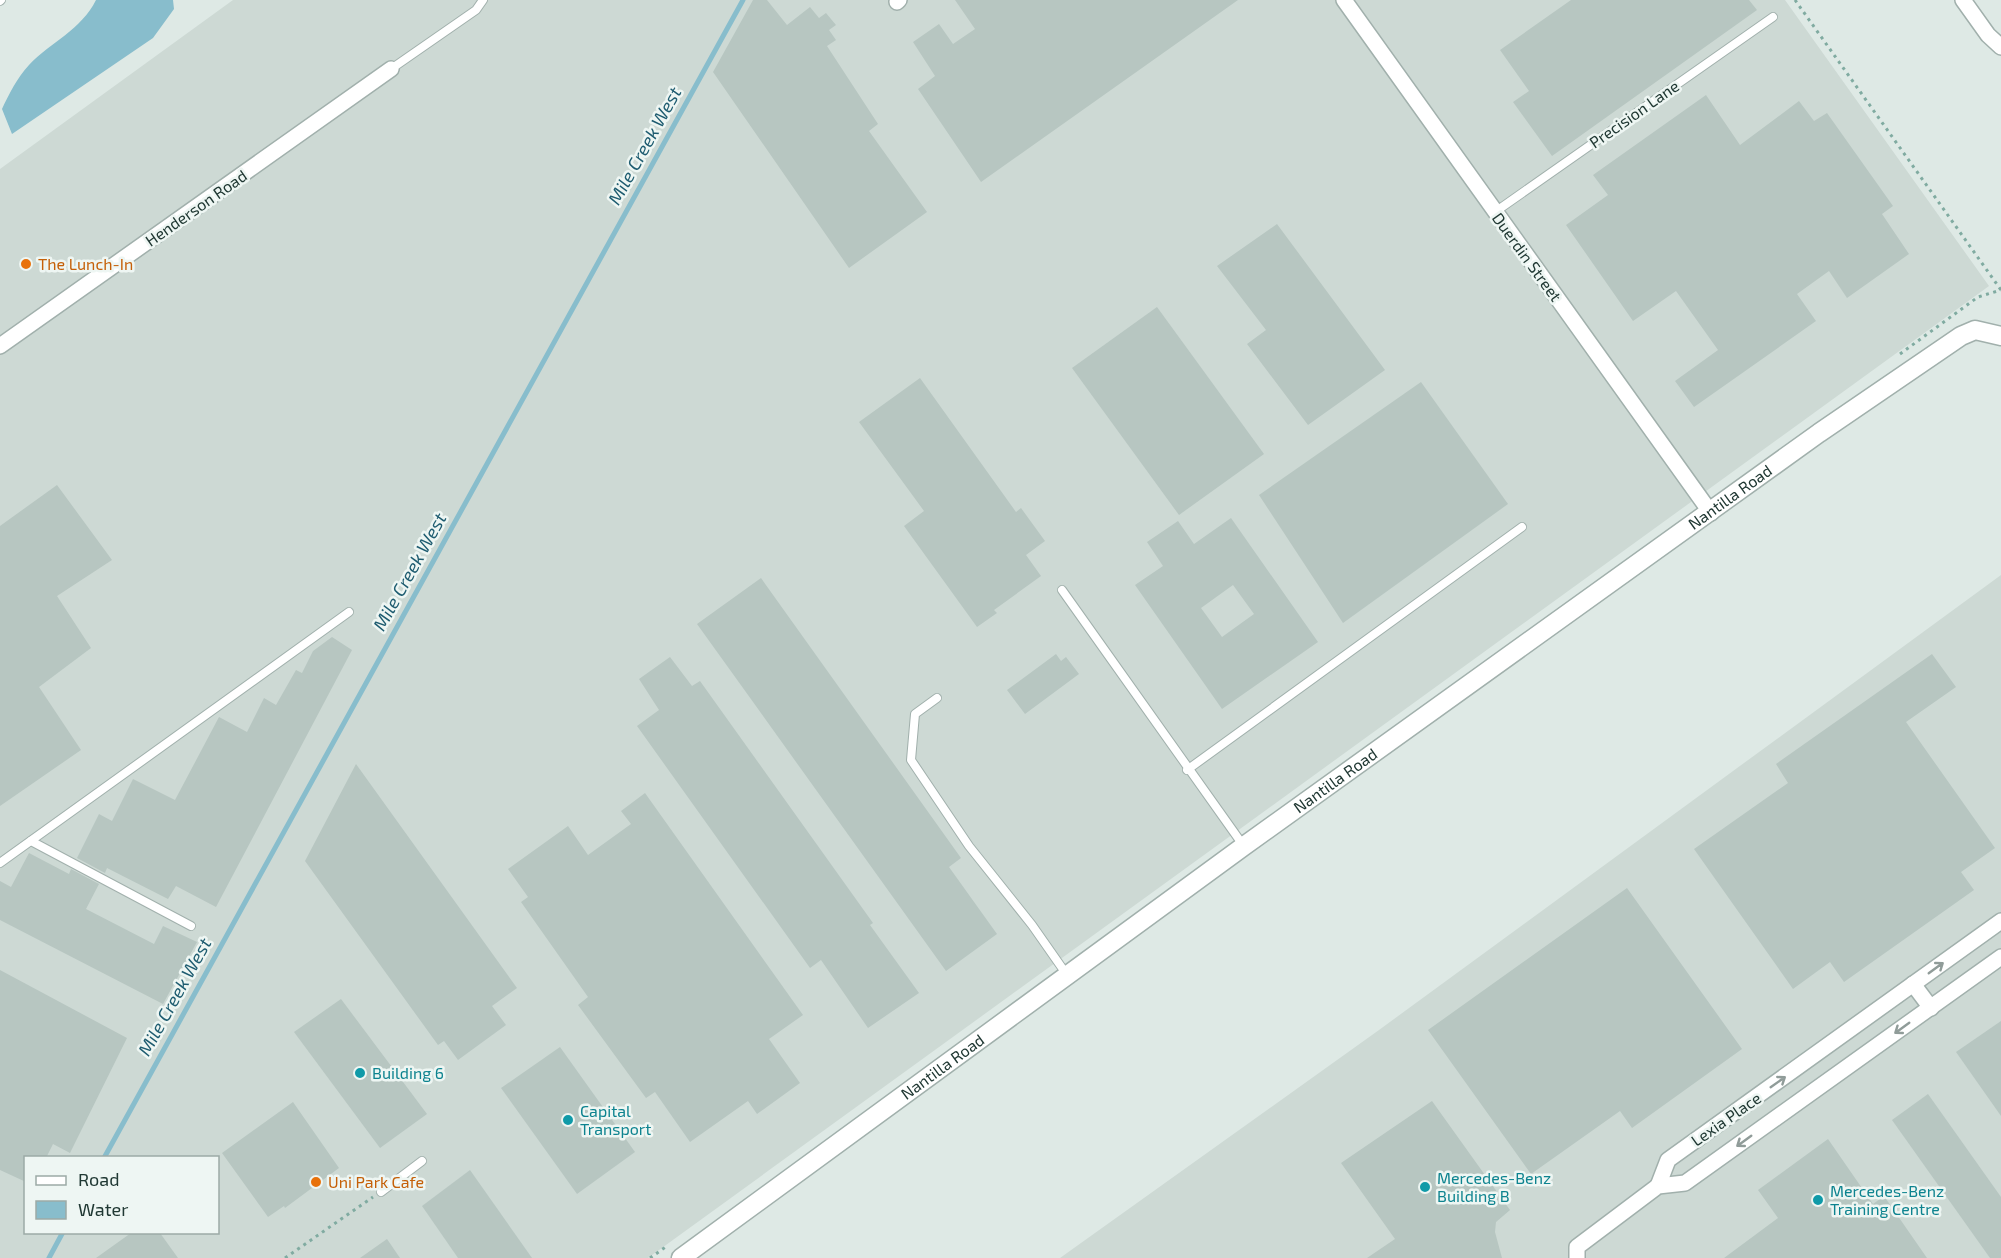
<svg xmlns="http://www.w3.org/2000/svg" width="2001" height="1258" viewBox="0 0 2001 1258" font-family="'Exo 2',sans-serif">
  <rect width="100%" height="100%" fill="#dee9e5"/>
  <g fill="#cdd9d4" fill-rule="evenodd">
    <path d="M 233,0 L 1785,0 L 1989,286 L 648,1258 L 0,1258 L 0,169 ZM 26,1158 L 218,1158 L 218,1232 L 26,1232 Z"/>
    <path d="M 2001,575 L 2001,1258 L 1060,1258 L 1379,1030 Z"/>
  </g>
  <path fill="#88bdcc" d="M 96,0 L 173,0 L 174,9 L 153,38 L 12,134 L 2,109 C 9,94 17,78 29,65 C 51,42 81,30 96,0 Z"/>
  <g fill="none" stroke-linecap="round" stroke-linejoin="round">
    <g stroke="#88bdcc" stroke-width="5">
      <path d="M 104,1158 L 743,0"/>
      <path d="M 49,1258 L 63,1232"/>
    </g>
  </g>
  <g fill="#b7c6c1" fill-rule="evenodd">
    <path d="M 753,0 L 767,0 L 787,25 L 810,7 L 819,18 L 826,13 L 836,25 L 829,30 L 836,40 L 827,46 L 878,124 L 869,131 L 927,212 L 849,268 L 713,72 Z"/>
    <path d="M 955,0 L 1238,0 L 981,182 L 918,89 L 935,76 L 913,42 L 939,24 L 953,44 L 975,29 Z"/>
    <path d="M 1571,0 L 1749,0 L 1757,10 L 1552,156 L 1513,102 L 1529,91 L 1500,50 Z"/>
    <path d="M 1706,95 L 1740,145 L 1799,101 L 1814,121 L 1827,113 L 1893,206 L 1882,214 L 1909,254 L 1847,298 L 1829,271 L 1797,294 L 1816,321 L 1694,407 L 1675,381 L 1718,350 L 1676,291 L 1633,321 L 1566,225 L 1608,195 L 1593,175 Z"/>
    <path d="M 1277,224 L 1385,370 L 1308,425 L 1247,344 L 1266,330 L 1217,266 Z"/>
    <path d="M 1157,307 L 1264,454 L 1179,515 L 1072,368 Z"/>
    <path d="M 920,378 L 1016,512 L 1021,508 L 1045,541 L 1026,555 L 1041,576 L 994,610 L 997,613 L 977,627 L 904,526 L 924,511 L 859,422 Z"/>
    <path d="M 1421,382 L 1508,504 L 1343,623 L 1259,495 Z"/>
    <path d="M 57,485 L 112,560 L 57,596 L 91,648 L 39,687 L 81,750 L 0,806 L 0,526 Z"/>
    <path d="M 1231,518 L 1318,642 L 1222,709 L 1135,585 L 1163,566 L 1147,542 L 1178,521 L 1194,544 ZM 1233,585 L 1254,614 L 1222,637 L 1201,608 Z"/>
    <path d="M 761,578 L 961,858 L 949,867 L 997,934 L 946,971 L 697,624 Z"/>
    <path d="M 332,637 L 352,650 L 216,907 L 176,886 L 168,899 L 107,868 L 105,873 L 77,858 L 99,814 L 112,821 L 133,779 L 175,800 L 219,717 L 247,732 L 264,698 L 276,705 L 296,670 L 302,673 L 313,651 Z"/>
    <path d="M 1056,654 L 1061,661 L 1066,657 L 1079,674 L 1025,714 L 1007,690 Z"/>
    <path d="M 1932,654 L 1956,687 L 1906,722 L 1995,848 L 1961,872 L 1974,890 L 1844,982 L 1830,962 L 1793,989 L 1694,849 L 1788,783 L 1776,764 Z"/>
    <path d="M 670,657 L 692,686 L 700,681 L 873,923 L 870,925 L 919,993 L 868,1028 L 821,960 L 810,968 L 637,726 L 659,710 L 639,679 Z"/>
    <path d="M 356,764 L 517,988 L 492,1006 L 506,1025 L 458,1060 L 444,1041 L 438,1045 L 305,861 Z"/>
    <path d="M 645,793 L 803,1015 L 769,1039 L 800,1083 L 757,1114 L 748,1101 L 690,1142 L 655,1092 L 646,1098 L 578,1005 L 588,997 L 521,902 L 528,897 L 508,869 L 568,826 L 588,855 L 631,824 L 621,811 Z"/>
    <path d="M 29,853 L 69,874 L 71,869 L 99,884 L 86,909 L 154,944 L 163,926 L 197,942 L 163,1004 L 0,920 L 0,881 L 11,887 Z"/>
    <path d="M 1627,888 L 1742,1049 L 1632,1128 L 1620,1111 L 1531,1174 L 1428,1030 Z"/>
    <path d="M 0,970 L 127,1038 L 70,1153 L 53,1144 L 46,1158 L 26,1158 L 26,1182 L 0,1170 Z"/>
    <path d="M 341,999 L 427,1114 L 380,1148 L 294,1032 Z"/>
    <path d="M 2001,1021 L 2001,1116 L 1956,1052 Z"/>
    <path d="M 560,1047 L 635,1152 L 577,1194 L 501,1088 Z"/>
    <path d="M 1928,1094 L 2001,1197 L 2001,1258 L 1990,1258 L 1892,1120 Z"/>
    <path d="M 1432,1101 L 1510,1210 L 1496,1222 L 1495,1232 L 1502,1258 L 1367,1258 L 1395,1239 L 1341,1163 Z"/>
    <path d="M 293,1102 L 339,1168 L 285,1208 L 284,1206 L 268,1217 L 222,1153 Z"/>
    <path d="M 1828,1139 L 1873,1204 L 1884,1196 L 1927,1258 L 1724,1258 L 1778,1218 L 1758,1190 Z"/>
    <path d="M 470,1170 L 532,1258 L 458,1258 L 422,1206 Z"/>
    <path d="M 131,1233 L 160,1233 L 178,1258 L 96,1258 Z"/>
    <path d="M 387,1239 L 400,1258 L 360,1258 Z"/>
  </g>
  <g fill="none" stroke-linecap="round" stroke-linejoin="round">
    <defs>
      <g id="service">
        <path d="M 0,1 L 1,0"/>
        <path d="M 391,69 L 476,10 L 483,0"/>
        <path d="M 1495,212 L 1773,17"/>
        <path d="M 1062,590 L 1243,845"/>
        <path d="M 937,698 L 915,714 L 911,760 L 969,846 L 1032,925 L 1067,975"/>
        <path d="M 1187,770 L 1522,527"/>
        <path d="M 31,841 L 191,926"/>
        <path d="M 0,863 L 349,612"/>
        <path d="M 381,1192 L 422,1161"/>
      </g>
      <g id="minor">
        <path d="M 1344,0 L 1711,513"/>
        <path d="M 1963,0 L 1988,35 L 2001,47"/>
        <path d="M 897,2 L 899,0"/>
        <path d="M 0,346 L 391,69"/>
        <path d="M 1913,984 L 1931,1008"/>
        <path d="M 1658,1186 L 1668,1160 L 2001,921"/>
        <path d="M 1577,1258 L 1577,1247 L 1658,1186 L 1685,1183 L 2001,957"/>
      </g>
      <g id="tertiary">
        <path id="s1" d="M 681,1258 L 1244,846 L 1819,433 L 1961,336 L 1975,330 L 2001,336"/>
      </g>
    </defs>
    <use href="#service" stroke="#a1b0ac" stroke-width="10"/>
    <use href="#minor" stroke="#a1b0ac" stroke-width="18"/>
    <use href="#tertiary" stroke="#a1b0ac" stroke-width="21"/>
    <g stroke="#80aba1" stroke-width="3" stroke-dasharray="3 4.5" stroke-linecap="butt">
      <path d="M 1795,0 L 2001,290"/>
      <path d="M 1900,354 L 1978,297 L 2001,290"/>
      <path d="M 285,1258 L 373,1197"/>
      <path d="M 650,1258 L 667,1246"/>
    </g>
    <use href="#service" stroke="#fff" stroke-width="8"/>
    <use href="#minor" stroke="#fff" stroke-width="15"/>
    <use href="#tertiary" stroke="#fff" stroke-width="18"/>
  </g>
  <defs><path id="oneway-shaft" d="M-6 0H5M1.5-3L5.5 0L1.5 3" fill="none" stroke-width="1.6" stroke-linecap="round" stroke-linejoin="round" transform="scale(1.5)"/></defs>
  <g stroke="#909c99">
    <use href="#oneway-shaft" transform="translate(1936 968) rotate(-36)"/>
    <use href="#oneway-shaft" transform="translate(1902 1028) rotate(144)"/>
    <use href="#oneway-shaft" transform="translate(1778 1082) rotate(-35)"/>
    <use href="#oneway-shaft" transform="translate(1744 1141) rotate(144)"/>
  </g>
  <g fill="#e8710a" stroke="#eef6f3" stroke-width="2">
    <circle cx="26" cy="264" r="6"/>
    <circle cx="316" cy="1182" r="6"/>
  </g>
  <g fill="#0f9aa8" stroke="#eef6f3" stroke-width="2">
    <circle cx="360" cy="1073" r="6"/>
    <circle cx="568" cy="1120" r="6"/>
    <circle cx="1425" cy="1187" r="6"/>
    <circle cx="1818" cy="1200" r="6"/>
  </g>
  <g text-anchor="middle" stroke-width="5" stroke-linejoin="round" paint-order="stroke">
    <g font-size="16" fill="#203833" stroke="#eef6f3">
      <text transform="translate(1634 114) rotate(-35)" y="6">Precision Lane</text>
      <text transform="translate(196 208) rotate(-35)" y="6">Henderson Road</text>
      <text transform="translate(1527 257) rotate(54)" y="6">Duerdin Street</text>
      <text dy="6" stroke="none"><textPath href="#s1" startOffset="1296">Nantilla Road</textPath></text>
      <text dy="6" stroke="none"><textPath href="#s1" startOffset="810">Nantilla Road</textPath></text>
      <text dy="6" stroke="none"><textPath href="#s1" startOffset="324">Nantilla Road</textPath></text>
      <text transform="translate(1726 1119) rotate(-35)" y="6">Lexia Place</text>
    </g>
    <g font-size="16" fill="#c56008" stroke="#eef6f3" text-anchor="start">
      <text x="38" y="270">The Lunch-In</text>
      <text x="328" y="1188">Uni Park Cafe</text>
    </g>
    <g font-size="16" fill="#0d838f" stroke="#eef6f3" text-anchor="start">
      <text x="372" y="1079">Building 6</text>
      <text x="580" y="1117">Capital<tspan x="580" dy="18">Transport</tspan></text>
      <text x="1437" y="1184">Mercedes-Benz<tspan x="1437" dy="18">Building B</tspan></text>
      <text x="1830" y="1197">Mercedes-Benz<tspan x="1830" dy="18">Training Centre</tspan></text>
    </g>
    <g font-size="18" font-style="italic" fill="#1e5c70" stroke="#eef6f3">
      <text transform="translate(645 146) rotate(-61)" y="6">Mile Creek West</text>
      <text transform="translate(410 572) rotate(-61)" y="6">Mile Creek West</text>
      <text transform="translate(175 997) rotate(-61)" y="6">Mile Creek West</text>
    </g>
  </g>
  <rect x="24" y="1156" width="195" height="78" fill="#eef6f3" stroke="#9caaa6" stroke-width="1.5"/>
  <rect x="36" y="1176" width="30" height="9" fill="#ffffff" stroke="#9caaa6" stroke-width="1.5"/>
  <text x="78" y="1186" font-size="18" fill="#203833">Road</text>
  <rect x="36" y="1201" width="30" height="18" fill="#88bdcc" stroke="#9caaa6" stroke-width="1.5"/>
  <text x="78" y="1216" font-size="18" fill="#203833">Water</text>
</svg>
